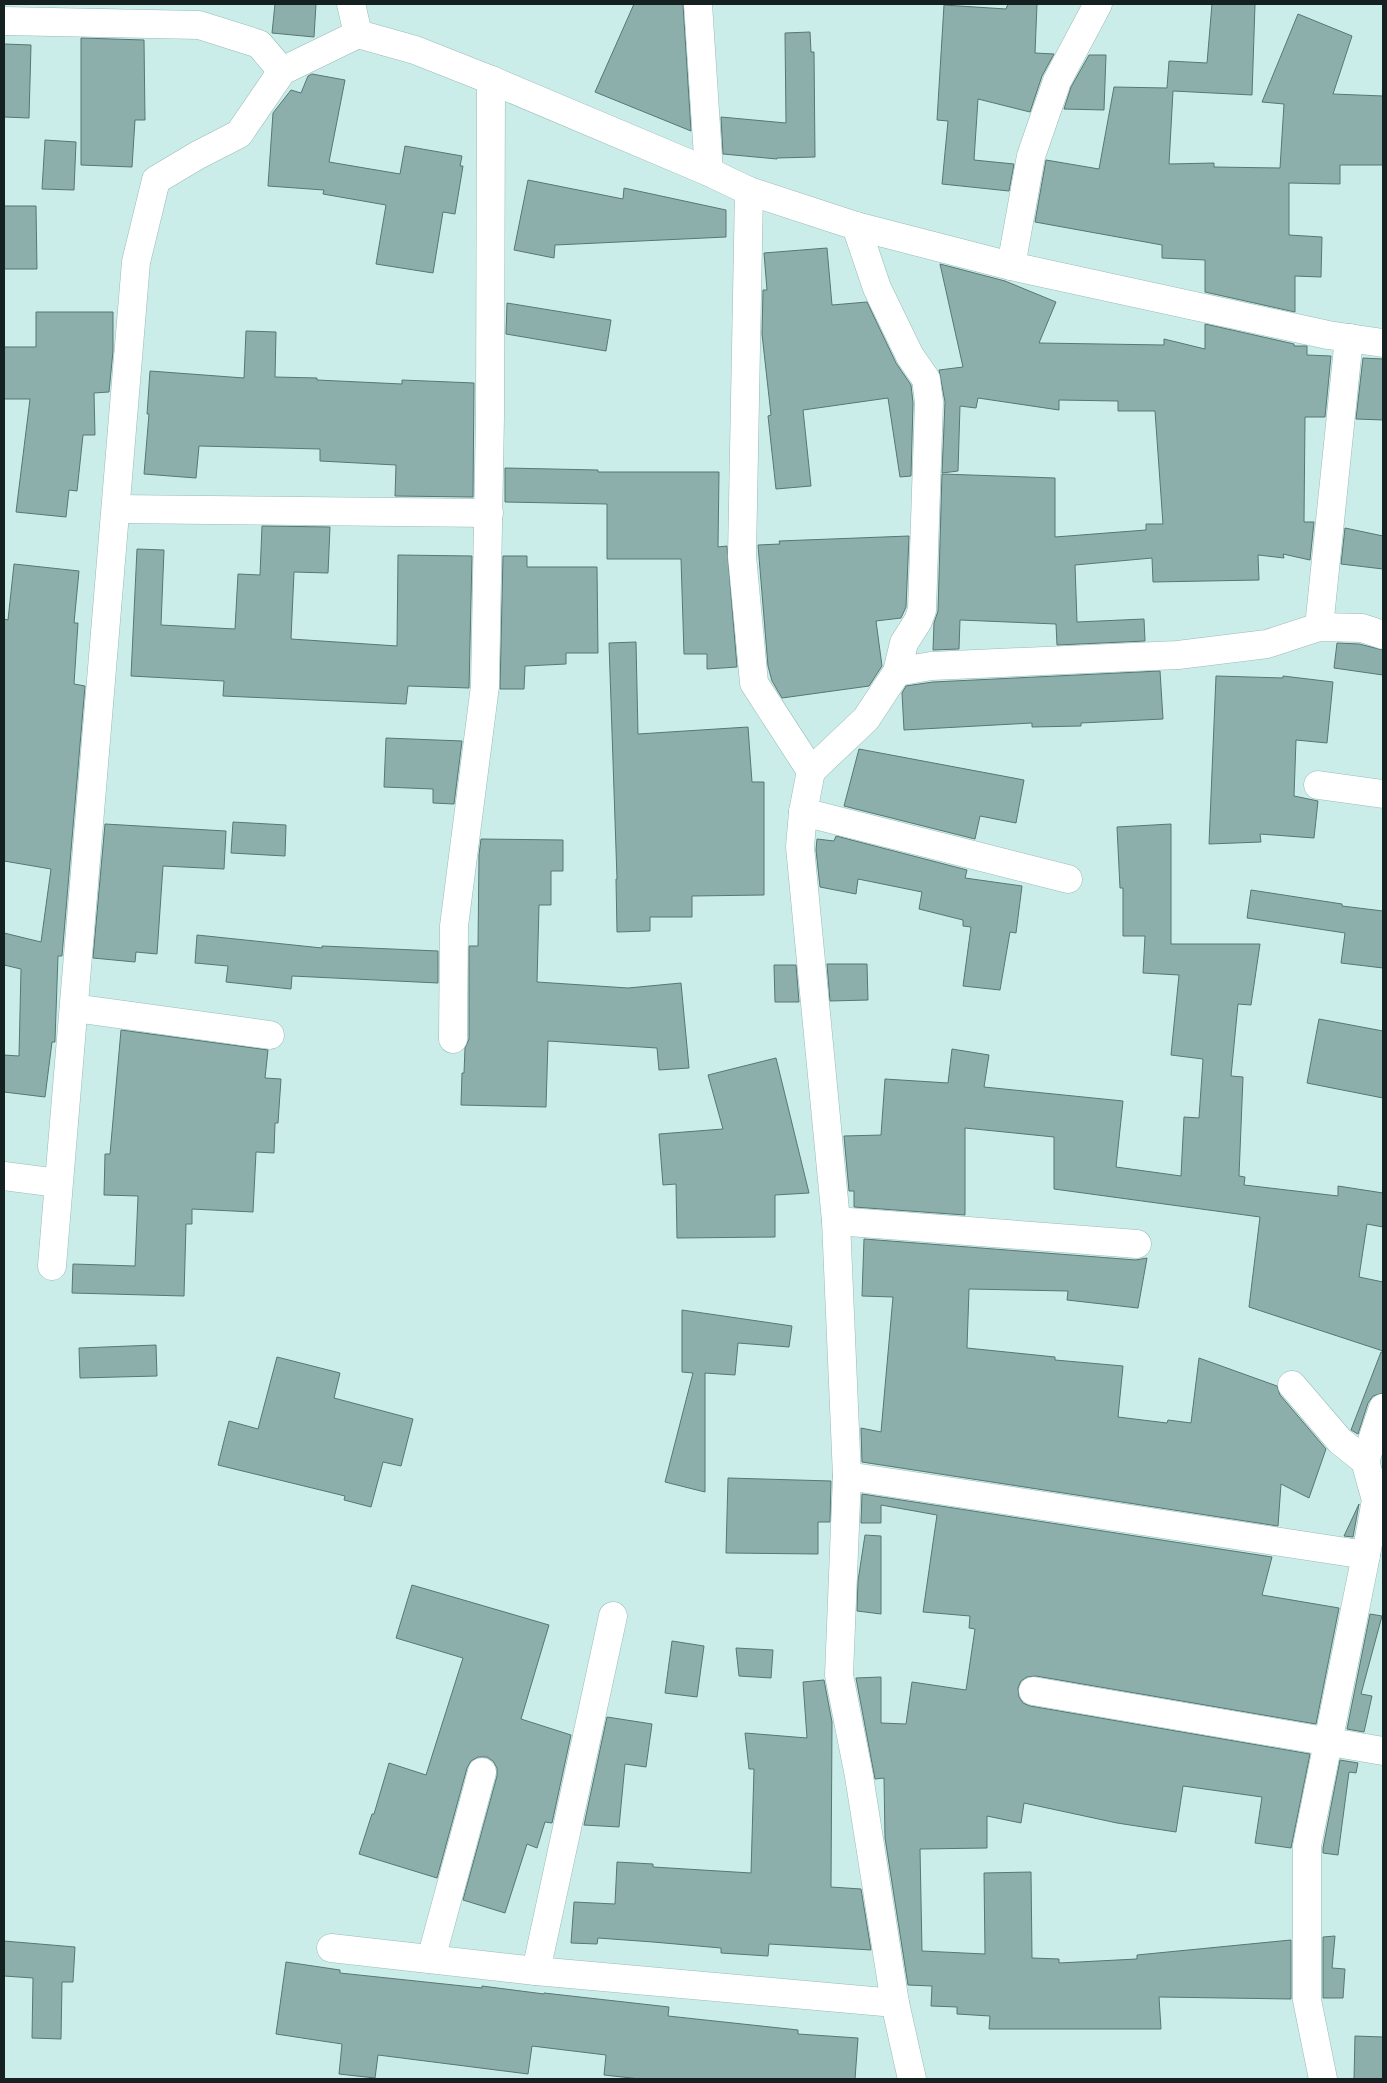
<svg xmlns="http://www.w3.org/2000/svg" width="1387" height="2083" viewBox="0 0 1387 2083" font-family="'PT Sans',sans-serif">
  <rect width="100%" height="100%" fill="#caede9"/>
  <g fill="#8dafab" stroke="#577773">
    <path d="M 275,4 L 316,4 L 314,37 L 272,33 Z"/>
    <path d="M 634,4 L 683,4 L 691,131 L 595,92 Z"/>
    <path d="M 1008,4 L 1037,4 L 1035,53 L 1054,54 L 1042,76 L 1030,112 L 978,99 L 974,160 L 1014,164 L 1009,191 L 942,184 L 948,121 L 937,120 L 944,5 L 1006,9 Z"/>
    <path d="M 1212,4 L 1255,4 L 1252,95 L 1173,91 L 1169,164 L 1214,163 L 1214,167 L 1280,168 L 1284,104 L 1262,102 L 1298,14 L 1352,36 L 1333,94 L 1383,96 L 1383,165 L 1340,165 L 1340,184 L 1289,183 L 1289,235 L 1322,237 L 1321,277 L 1295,276 L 1295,312 L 1205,292 L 1205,260 L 1162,258 L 1162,245 L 1035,222 L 1046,160 L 1099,169 L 1114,87 L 1167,88 L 1169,61 L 1207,63 Z"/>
    <path d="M 810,32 L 811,52 L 814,52 L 815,157 L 777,158 L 777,159 L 723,154 L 721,117 L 786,123 L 785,33 Z"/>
    <path d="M 81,38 L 144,40 L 145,120 L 135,120 L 132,167 L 81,165 Z"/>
    <path d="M 4,44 L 31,45 L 29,118 L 4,117 Z"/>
    <path d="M 1089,55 L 1106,55 L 1104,110 L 1064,109 L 1071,87 Z"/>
    <path d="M 312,74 L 345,80 L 329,162 L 400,174 L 405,146 L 462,156 L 460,166 L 463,166 L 455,214 L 443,212 L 433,273 L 376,264 L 386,205 L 323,194 L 324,190 L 268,186 L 273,113 L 291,90 L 301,93 L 308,76 Z"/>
    <path d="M 45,140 L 76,142 L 74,190 L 42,189 Z"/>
    <path d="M 528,180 L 623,199 L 624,188 L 726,210 L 726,237 L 555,245 L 554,258 L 514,250 Z"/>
    <path d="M 4,206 L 36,206 L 37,269 L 4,269 Z"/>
    <path d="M 827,248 L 832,305 L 867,302 L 896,363 L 911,385 L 913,403 L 911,476 L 900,477 L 888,398 L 803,410 L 811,486 L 776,489 L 768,416 L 771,415 L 762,334 L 763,290 L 767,290 L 764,253 Z"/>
    <path d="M 940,264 L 1005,281 L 1056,302 L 1039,343 L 1164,345 L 1164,339 L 1205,349 L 1205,324 L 1294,344 L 1294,346 L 1307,346 L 1307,355 L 1331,356 L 1325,417 L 1305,417 L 1304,522 L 1314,522 L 1310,560 L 1283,554 L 1284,558 L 1258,555 L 1259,580 L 1153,582 L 1152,558 L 1075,565 L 1077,622 L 1144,619 L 1145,641 L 1057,645 L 1056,624 L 960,620 L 959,649 L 933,650 L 934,623 L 938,611 L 942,474 L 1055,478 L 1055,537 L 1146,530 L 1146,524 L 1163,524 L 1155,411 L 1118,411 L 1118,401 L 1059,400 L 1059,410 L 978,398 L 976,408 L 960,406 L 958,471 L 942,473 L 945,402 L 939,370 L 963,367 Z"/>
    <path d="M 507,303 L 611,320 L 606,351 L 506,334 Z"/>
    <path d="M 36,312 L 113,312 L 113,351 L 109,392 L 94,393 L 95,435 L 83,435 L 77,491 L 69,490 L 66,517 L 16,512 L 30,399 L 4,399 L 4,347 L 36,347 Z"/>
    <path d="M 246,331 L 276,332 L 275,377 L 317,378 L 317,380 L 402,384 L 402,380 L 474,383 L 473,497 L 395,496 L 396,465 L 320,461 L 320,449 L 199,446 L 196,478 L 144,474 L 149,414 L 147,414 L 150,371 L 244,378 Z"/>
    <path d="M 1363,358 L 1383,359 L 1383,420 L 1356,419 Z"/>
    <path d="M 505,468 L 598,470 L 598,472 L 719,472 L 718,547 L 727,546 L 737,667 L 707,669 L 707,654 L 684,654 L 681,559 L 607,559 L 607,504 L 505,502 Z"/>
    <path d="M 262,526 L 330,527 L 328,573 L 294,572 L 291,639 L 397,646 L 398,555 L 472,556 L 469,688 L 408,686 L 406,704 L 223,696 L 224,681 L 131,676 L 137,549 L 164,550 L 161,625 L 235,629 L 238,574 L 260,575 Z"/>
    <path d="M 1345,528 L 1383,536 L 1383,569 L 1341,564 Z"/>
    <path d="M 909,536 L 906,607 L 901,618 L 876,621 L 882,666 L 869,686 L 782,698 L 772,681 L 768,666 L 758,545 L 780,544 L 779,541 Z"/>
    <path d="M 503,556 L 527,556 L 527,567 L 597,567 L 598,653 L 566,653 L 566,664 L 525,666 L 524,689 L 500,689 Z"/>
    <path d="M 14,564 L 79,571 L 74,623 L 78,623 L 74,684 L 85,686 L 62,956 L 58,956 L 55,1040 L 55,1042 L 52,1042 L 45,1097 L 4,1092 L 4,1055 L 19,1056 L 21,969 L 4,965 L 4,933 L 41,942 L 51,869 L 4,861 L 4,619 L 8,620 Z"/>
    <path d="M 636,642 L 638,734 L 748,727 L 752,782 L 764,782 L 764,895 L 692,896 L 692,917 L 650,917 L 650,931 L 617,932 L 616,879 L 617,879 L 609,643 Z"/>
    <path d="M 1337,643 L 1359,644 L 1383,650 L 1383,675 L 1334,668 Z"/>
    <path d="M 1160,671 L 1163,719 L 1081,723 L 1081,726 L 1032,727 L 1032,723 L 904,730 L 902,693 L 906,686 L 933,682 Z"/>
    <path d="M 1216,676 L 1283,678 L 1283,676 L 1333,682 L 1327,743 L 1296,740 L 1294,796 L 1318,801 L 1314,838 L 1260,834 L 1261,842 L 1209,844 Z"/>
    <path d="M 386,738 L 462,741 L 454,804 L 433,803 L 433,789 L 384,787 Z"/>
    <path d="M 859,749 L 1024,780 L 1016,823 L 980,816 L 975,839 L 844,806 Z"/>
    <path d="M 233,822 L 286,825 L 285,856 L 231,853 Z"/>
    <path d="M 105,824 L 226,831 L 224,869 L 163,866 L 157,954 L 136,952 L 135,962 L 93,958 Z"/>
    <path d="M 1171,824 L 1171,944 L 1260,944 L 1251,1005 L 1238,1004 L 1231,1076 L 1243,1077 L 1239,1176 L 1245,1177 L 1244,1185 L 1338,1196 L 1338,1186 L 1383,1193 L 1383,1227 L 1367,1224 L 1359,1277 L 1383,1282 L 1383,1351 L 1249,1307 L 1260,1217 L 1054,1189 L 1054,1137 L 965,1128 L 965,1215 L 854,1207 L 854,1191 L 849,1191 L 844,1136 L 881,1135 L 885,1079 L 948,1083 L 952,1049 L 989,1055 L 984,1087 L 1123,1101 L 1116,1167 L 1181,1176 L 1184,1117 L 1199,1118 L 1203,1059 L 1171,1055 L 1179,975 L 1143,973 L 1145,936 L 1123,936 L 1123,888 L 1120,888 L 1117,827 Z"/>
    <path d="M 836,836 L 967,870 L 965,878 L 1022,886 L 1016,933 L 1010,932 L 1000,990 L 963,986 L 971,927 L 963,926 L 963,920 L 919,909 L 922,892 L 858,879 L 856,894 L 820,887 L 816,850 L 817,839 L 834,841 Z"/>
    <path d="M 481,839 L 563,840 L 563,871 L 551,871 L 551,905 L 539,905 L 537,982 L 628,988 L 681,983 L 689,1068 L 659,1070 L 657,1048 L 548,1041 L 546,1107 L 461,1105 L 462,1073 L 464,1073 L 465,1048 L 469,1039 L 469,946 L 478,946 L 479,855 Z"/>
    <path d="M 1251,890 L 1342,904 L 1342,906 L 1383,911 L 1383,968 L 1341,963 L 1345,933 L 1247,918 Z"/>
    <path d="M 197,935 L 322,948 L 322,946 L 438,951 L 438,983 L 292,976 L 291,989 L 226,982 L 228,966 L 195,963 Z"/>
    <path d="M 827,964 L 867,964 L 868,1000 L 830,1001 Z"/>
    <path d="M 774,965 L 796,965 L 799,1002 L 775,1002 Z"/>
    <path d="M 1319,1019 L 1383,1031 L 1383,1098 L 1307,1083 Z"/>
    <path d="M 121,1030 L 268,1050 L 265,1078 L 281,1079 L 278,1123 L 275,1123 L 274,1153 L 256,1152 L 253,1212 L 192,1209 L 192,1224 L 186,1224 L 184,1296 L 72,1293 L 73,1264 L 135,1266 L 138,1196 L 104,1195 L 105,1154 L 110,1154 Z"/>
    <path d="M 776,1058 L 809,1193 L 775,1195 L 775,1237 L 677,1238 L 676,1184 L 663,1185 L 659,1134 L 723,1129 L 708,1075 Z"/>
    <path d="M 864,1239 L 1136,1260 L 1147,1258 L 1138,1308 L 1067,1300 L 1068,1291 L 969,1289 L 967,1348 L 1055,1357 L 1055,1360 L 1123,1366 L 1118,1417 L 1167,1423 L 1168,1420 L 1191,1423 L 1199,1358 L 1277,1386 L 1280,1395 L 1326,1449 L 1309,1498 L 1281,1484 L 1278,1526 L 862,1462 L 861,1428 L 881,1432 L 893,1297 L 862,1296 Z"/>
    <path d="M 682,1310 L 792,1326 L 789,1347 L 738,1343 L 735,1375 L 705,1373 L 705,1492 L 665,1482 L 693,1373 L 682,1372 Z"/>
    <path d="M 156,1345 L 157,1376 L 80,1378 L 79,1348 Z"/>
    <path d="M 1381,1352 L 1383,1352 L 1383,1393 L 1373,1396 L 1368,1403 L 1358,1434 L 1351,1430 Z"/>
    <path d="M 277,1357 L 340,1373 L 334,1398 L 413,1419 L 401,1466 L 383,1462 L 371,1507 L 344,1500 L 345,1496 L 218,1465 L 229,1421 L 258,1429 Z"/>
    <path d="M 728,1478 L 831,1481 L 830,1522 L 818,1522 L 818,1554 L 726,1553 Z"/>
    <path d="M 862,1494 L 1272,1557 L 1262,1595 L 1339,1608 L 1316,1724 L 1036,1676 L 1027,1677 L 1021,1681 L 1018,1688 L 1019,1697 L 1023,1703 L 1030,1706 L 1310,1754 L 1291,1848 L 1255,1843 L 1262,1797 L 1183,1786 L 1176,1832 L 1117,1823 L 1024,1803 L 1021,1823 L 987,1816 L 987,1848 L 920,1849 L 922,1951 L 985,1954 L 984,1873 L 1031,1872 L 1032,1958 L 1059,1959 L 1059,1963 L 1137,1959 L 1137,1955 L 1291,1940 L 1291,1999 L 1159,1997 L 1161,2029 L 989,2029 L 990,2016 L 957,2014 L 957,2007 L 931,2006 L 932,1986 L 908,1985 L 885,1838 L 884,1778 L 875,1779 L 856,1678 L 881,1677 L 881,1723 L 906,1724 L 912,1682 L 966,1690 L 975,1629 L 969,1628 L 970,1616 L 923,1612 L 937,1515 L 881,1505 L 881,1523 L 861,1523 Z"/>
    <path d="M 1359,1504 L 1353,1537 L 1344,1536 Z"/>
    <path d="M 865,1535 L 881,1536 L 881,1614 L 857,1611 L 858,1581 Z"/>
    <path d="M 412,1585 L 549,1625 L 521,1719 L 571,1735 L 552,1823 L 545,1822 L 537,1848 L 527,1844 L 505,1913 L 463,1900 L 497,1776 L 497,1768 L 493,1761 L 487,1757 L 478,1757 L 471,1761 L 467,1768 L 437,1878 L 359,1854 L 372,1814 L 374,1814 L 389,1763 L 426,1775 L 463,1658 L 396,1638 Z"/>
    <path d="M 1370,1614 L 1382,1616 L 1361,1694 L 1372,1696 L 1364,1732 L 1347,1729 Z"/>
    <path d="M 672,1641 L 704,1646 L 697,1697 L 665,1693 Z"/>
    <path d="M 736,1648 L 773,1650 L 771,1678 L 739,1676 Z"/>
    <path d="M 824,1680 L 832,1722 L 831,1887 L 861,1889 L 871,1950 L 769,1944 L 768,1956 L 721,1953 L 721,1948 L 653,1942 L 598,1938 L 597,1944 L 571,1943 L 574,1902 L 615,1904 L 617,1862 L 653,1864 L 653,1867 L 751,1873 L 754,1769 L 749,1769 L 745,1733 L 807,1738 L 803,1682 Z"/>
    <path d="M 607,1717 L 652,1724 L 646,1767 L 625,1764 L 619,1827 L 584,1825 Z"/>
    <path d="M 1340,1760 L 1358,1763 L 1356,1773 L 1349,1772 L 1338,1855 L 1323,1853 L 1323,1848 Z"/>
    <path d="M 1335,1936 L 1332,1968 L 1345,1969 L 1343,1998 L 1323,1998 L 1323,1937 Z"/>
    <path d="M 4,1941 L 75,1947 L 73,1982 L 62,1982 L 61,2039 L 32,2038 L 33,1978 L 4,1976 Z"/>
    <path d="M 286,1962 L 340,1970 L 340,1973 L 482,1988 L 482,1986 L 544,1994 L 544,1993 L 669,2007 L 668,2016 L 798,2030 L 798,2034 L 858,2038 L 855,2079 L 640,2079 L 604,2075 L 606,2055 L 532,2046 L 528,2074 L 378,2055 L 375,2078 L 339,2074 L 342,2044 L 276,2034 Z"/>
    <path d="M 1355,2036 L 1383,2037 L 1383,2079 L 1354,2079 Z"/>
  </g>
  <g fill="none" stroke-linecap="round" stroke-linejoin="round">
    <defs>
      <g id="minor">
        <path d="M 351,4 L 358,34 L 415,50 L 491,80 L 709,172 L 749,191 L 856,226 L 1011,266 L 1328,335 L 1383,343"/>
        <path d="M 698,4 L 709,172"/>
        <path d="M 4,21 L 199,25 L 259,44 L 282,71"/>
        <path d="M 749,191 L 742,556 L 754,683 L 811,771 L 803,812 L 800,847 L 836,1221 L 847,1476 L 839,1675 L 859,1776 L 895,2003 L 912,2079"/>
        <path d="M 856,226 L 877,288 L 910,356 L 926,379 L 929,402 L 922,610 L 918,621 L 904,643 L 897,672"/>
        <path d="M 1011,266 L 1031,156 L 1057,81 L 1098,4"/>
        <path d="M 116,509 L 489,513"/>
        <path d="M 1319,627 L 1349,338"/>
        <path d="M 811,771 L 866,719 L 897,672 L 931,666 L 1178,655 L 1267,644 L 1319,627 L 1362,628 L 1383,635"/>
        <path d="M 1318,785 L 1383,794"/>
        <path d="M 803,812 L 1068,879"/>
        <path d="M 74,1008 L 270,1035"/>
        <path d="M 453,1039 L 454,926 L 485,686 L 490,416 L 491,80"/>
        <path d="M 4,1176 L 58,1183"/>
        <path d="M 836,1221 L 1137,1244"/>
        <path d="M 52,1266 L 136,262 L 156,180 L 198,155 L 239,134 L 282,71 L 358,34"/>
        <path d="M 1292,1385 L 1340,1441 L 1365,1461 L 1376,1500 L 1366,1555 L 1307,1846 L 1307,2000 L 1323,2079"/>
        <path d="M 1365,1461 L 1383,1408"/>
        <path d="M 847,1476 L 1366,1555"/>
        <path d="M 1033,1691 L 1383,1751"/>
        <path d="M 331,1948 L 536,1971 L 895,2003"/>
        <path d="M 431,1959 L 482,1772"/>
        <path d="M 536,1971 L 613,1616"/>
      </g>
    </defs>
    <use href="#minor" stroke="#99bbb7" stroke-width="29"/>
    <use href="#minor" stroke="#fff" stroke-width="28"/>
  </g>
  <rect width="1387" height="2083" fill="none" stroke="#142120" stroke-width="10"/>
</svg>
